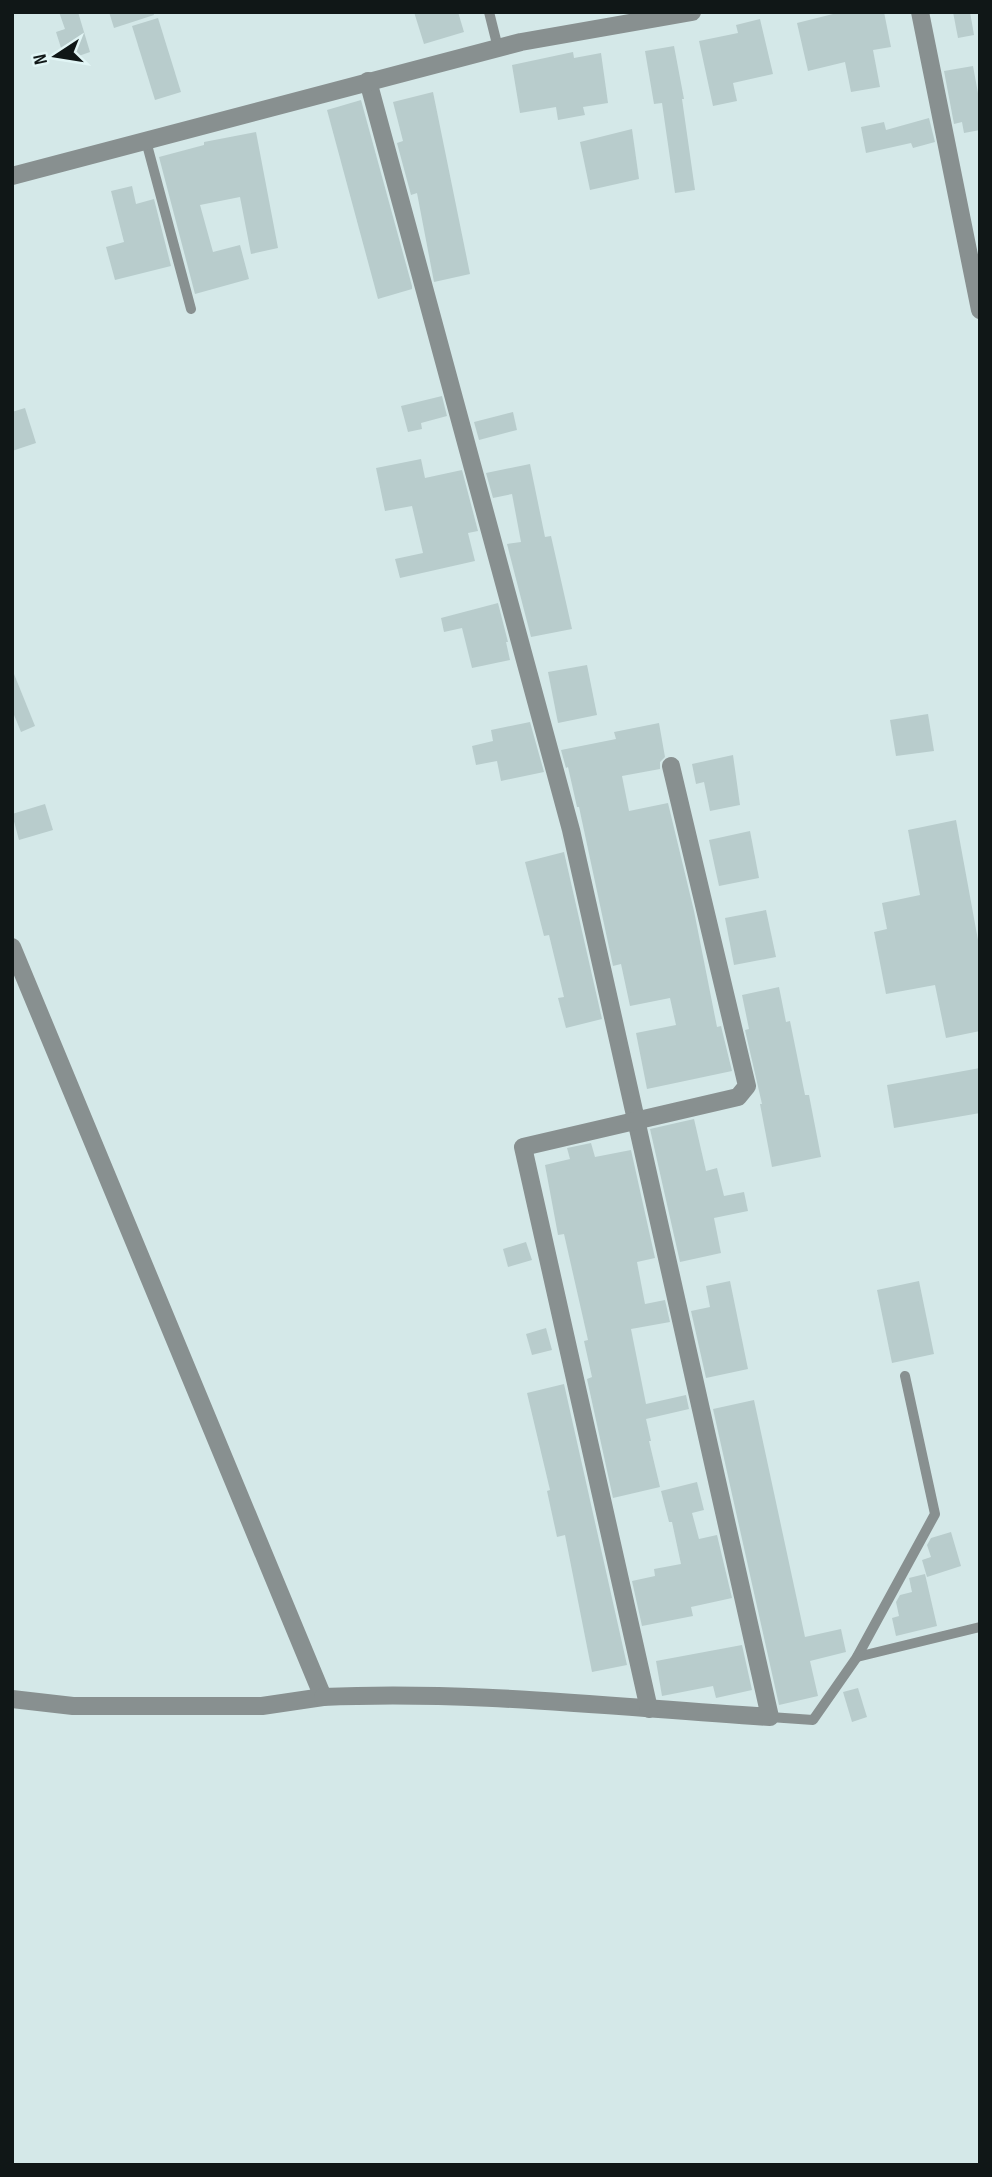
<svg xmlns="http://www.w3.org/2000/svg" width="992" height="2177" viewBox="0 0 992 2177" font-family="'Sofia Sans Condensed',sans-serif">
  <rect width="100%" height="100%" fill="#d4e8e8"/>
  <g fill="#b8cccc">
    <path d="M 59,12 L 78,12 L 90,52 L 73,58 L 70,48 L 62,51 L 56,32 L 65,29 Z"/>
    <path d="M 109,12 L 153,12 L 154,15 L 114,28 Z"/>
    <path d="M 414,12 L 458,12 L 464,32 L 424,44 Z"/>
    <path d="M 841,12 L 884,12 L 891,47 L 873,50 L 880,87 L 851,92 L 845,62 L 808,71 L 797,23 Z"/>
    <path d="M 953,12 L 970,12 L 974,35 L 958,38 Z"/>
    <path d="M 158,18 L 181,92 L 155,100 L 132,26 Z"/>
    <path d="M 760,19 L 773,74 L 733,83 L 737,101 L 713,106 L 699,41 L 738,33 L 736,25 Z"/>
    <path d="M 674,46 L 684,99 L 682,99 L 695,190 L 675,193 L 662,103 L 654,104 L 645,51 Z"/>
    <path d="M 573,52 L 574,58 L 601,53 L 608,103 L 583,107 L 585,115 L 558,120 L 556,107 L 520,113 L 512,65 Z"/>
    <path d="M 973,66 L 980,104 L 980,130 L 964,133 L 962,122 L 954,124 L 944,71 Z"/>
    <path d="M 433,92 L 470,274 L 434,282 L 417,193 L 411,195 L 397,143 L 403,141 L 393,102 Z"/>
    <path d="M 361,100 L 412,286 L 412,289 L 378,299 L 327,110 Z"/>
    <path d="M 929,118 L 935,142 L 913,148 L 911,143 L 866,153 L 861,127 L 884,122 L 886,130 Z"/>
    <path d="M 632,129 L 639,179 L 590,190 L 580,142 Z"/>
    <path d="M 256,132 L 278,248 L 251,254 L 240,197 L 200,205 L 213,252 L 240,245 L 249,279 L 195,294 L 159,157 L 204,145 L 204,142 Z"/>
    <path d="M 132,186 L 136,204 L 154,199 L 171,266 L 115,280 L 106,247 L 124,242 L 111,191 Z"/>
    <path d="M 442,396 L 447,416 L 421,423 L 422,429 L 408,432 L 401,406 Z"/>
    <path d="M 25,408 L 36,443 L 12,451 L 12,412 Z"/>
    <path d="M 513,412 L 517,430 L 479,440 L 474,422 Z"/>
    <path d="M 421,459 L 425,478 L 462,470 L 478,531 L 468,533 L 475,561 L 400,578 L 395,559 L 423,553 L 412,506 L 385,511 L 376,468 Z"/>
    <path d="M 530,464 L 545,537 L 551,536 L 572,629 L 531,637 L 507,544 L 521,542 L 512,494 L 493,498 L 486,473 Z"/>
    <path d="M 498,603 L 508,642 L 506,642 L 510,660 L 472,668 L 462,628 L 444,632 L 441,618 Z"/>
    <path d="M 587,665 L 597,715 L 558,723 L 548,672 Z"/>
    <path d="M 12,669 L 35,726 L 21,732 L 12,710 Z"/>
    <path d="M 928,714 L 934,751 L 896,756 L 890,720 Z"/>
    <path d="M 530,722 L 544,772 L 501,781 L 497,761 L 476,765 L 472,746 L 493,741 L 491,730 Z"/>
    <path d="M 659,723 L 665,757 L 660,762 L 660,769 L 622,776 L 629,811 L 668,803 L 694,911 L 717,1027 L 721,1026 L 732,1071 L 647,1089 L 636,1033 L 676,1025 L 670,998 L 630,1006 L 621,964 L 613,966 L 579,807 L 577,807 L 568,767 L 566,768 L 561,750 L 616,739 L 614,732 Z"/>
    <path d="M 733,755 L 740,805 L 710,811 L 704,782 L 696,784 L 692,764 Z"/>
    <path d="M 45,804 L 53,830 L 19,840 L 12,814 Z"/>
    <path d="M 956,820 L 980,951 L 980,1031 L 946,1038 L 935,985 L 886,994 L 874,932 L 887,929 L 882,903 L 920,895 L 908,830 Z"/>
    <path d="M 750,831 L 759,878 L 719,886 L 709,840 Z"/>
    <path d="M 564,852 L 602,1019 L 566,1028 L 558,998 L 564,997 L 549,935 L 544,936 L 525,862 Z"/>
    <path d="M 766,910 L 776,957 L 734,965 L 725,918 Z"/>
    <path d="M 779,987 L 786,1022 L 790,1021 L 805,1095 L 809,1095 L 821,1157 L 772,1167 L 760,1104 L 762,1104 L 745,1030 L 749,1029 L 742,995 Z"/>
    <path d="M 980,1068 L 980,1113 L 894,1128 L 887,1085 Z"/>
    <path d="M 694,1119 L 706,1171 L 717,1168 L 724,1196 L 744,1192 L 748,1211 L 714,1218 L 721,1253 L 680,1262 L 650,1129 Z"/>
    <path d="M 591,1143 L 595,1157 L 631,1150 L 655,1258 L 637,1262 L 645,1304 L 665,1300 L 670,1322 L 631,1329 L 646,1404 L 686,1395 L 689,1409 L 646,1419 L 651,1441 L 649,1441 L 660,1487 L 613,1498 L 587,1379 L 592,1377 L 584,1341 L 588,1340 L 564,1234 L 558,1235 L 545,1165 L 570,1159 L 567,1148 Z"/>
    <path d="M 526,1242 L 532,1260 L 508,1267 L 503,1249 Z"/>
    <path d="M 730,1281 L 748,1369 L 706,1378 L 691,1311 L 710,1307 L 706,1286 Z"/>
    <path d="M 919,1281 L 934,1354 L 892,1363 L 877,1290 Z"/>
    <path d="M 546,1328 L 552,1350 L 532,1355 L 526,1334 Z"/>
    <path d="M 564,1384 L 627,1665 L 592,1672 L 565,1535 L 557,1537 L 547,1491 L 550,1490 L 527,1393 Z"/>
    <path d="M 754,1400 L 805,1637 L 841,1629 L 846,1652 L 810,1661 L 818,1696 L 779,1705 L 713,1409 Z"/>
    <path d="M 697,1482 L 704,1510 L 692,1513 L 699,1539 L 717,1535 L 732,1598 L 691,1607 L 693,1616 L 642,1626 L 632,1581 L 655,1576 L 654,1569 L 681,1564 L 672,1522 L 669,1522 L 661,1491 Z"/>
    <path d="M 951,1532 L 961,1566 L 927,1577 L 922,1560 L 931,1557 L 927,1545 L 931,1538 Z"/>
    <path d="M 925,1574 L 937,1626 L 896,1636 L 892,1618 L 899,1616 L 896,1602 L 900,1595 L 912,1592 L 909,1578 Z"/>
    <path d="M 742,1645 L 752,1690 L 716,1698 L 713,1686 L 662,1696 L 656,1661 Z"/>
    <path d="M 858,1688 L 867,1717 L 852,1722 L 843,1692 Z"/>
  </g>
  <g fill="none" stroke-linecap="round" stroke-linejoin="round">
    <g stroke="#889090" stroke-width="10">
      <path d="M 489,12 L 498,48"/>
      <path d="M 146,141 L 191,309"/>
      <path d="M 857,1657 L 980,1627"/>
      <path d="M 770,1717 L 813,1720 L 857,1657 L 935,1514 L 905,1376"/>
    </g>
    <g stroke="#889090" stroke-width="18">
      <path d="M 920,12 L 980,310"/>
      <path d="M 12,947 L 323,1697 L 262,1706 L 73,1706 L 12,1699"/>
      <path d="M 323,1697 C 472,1690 621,1708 770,1717 L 571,830 L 368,81"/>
      <path d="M 649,1709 L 523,1147 L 738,1097 L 747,1086 L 671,766"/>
    </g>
    <path stroke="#889090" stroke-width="18" d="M 12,176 L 521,42 L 692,12"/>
  </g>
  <rect width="992" height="2177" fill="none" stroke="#101717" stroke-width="28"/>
  <g transform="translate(56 56) rotate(258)" stroke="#e1f5f5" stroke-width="5" paint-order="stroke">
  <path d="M0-5L12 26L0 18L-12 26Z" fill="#101717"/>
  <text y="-10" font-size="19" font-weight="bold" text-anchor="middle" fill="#101717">N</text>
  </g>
</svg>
